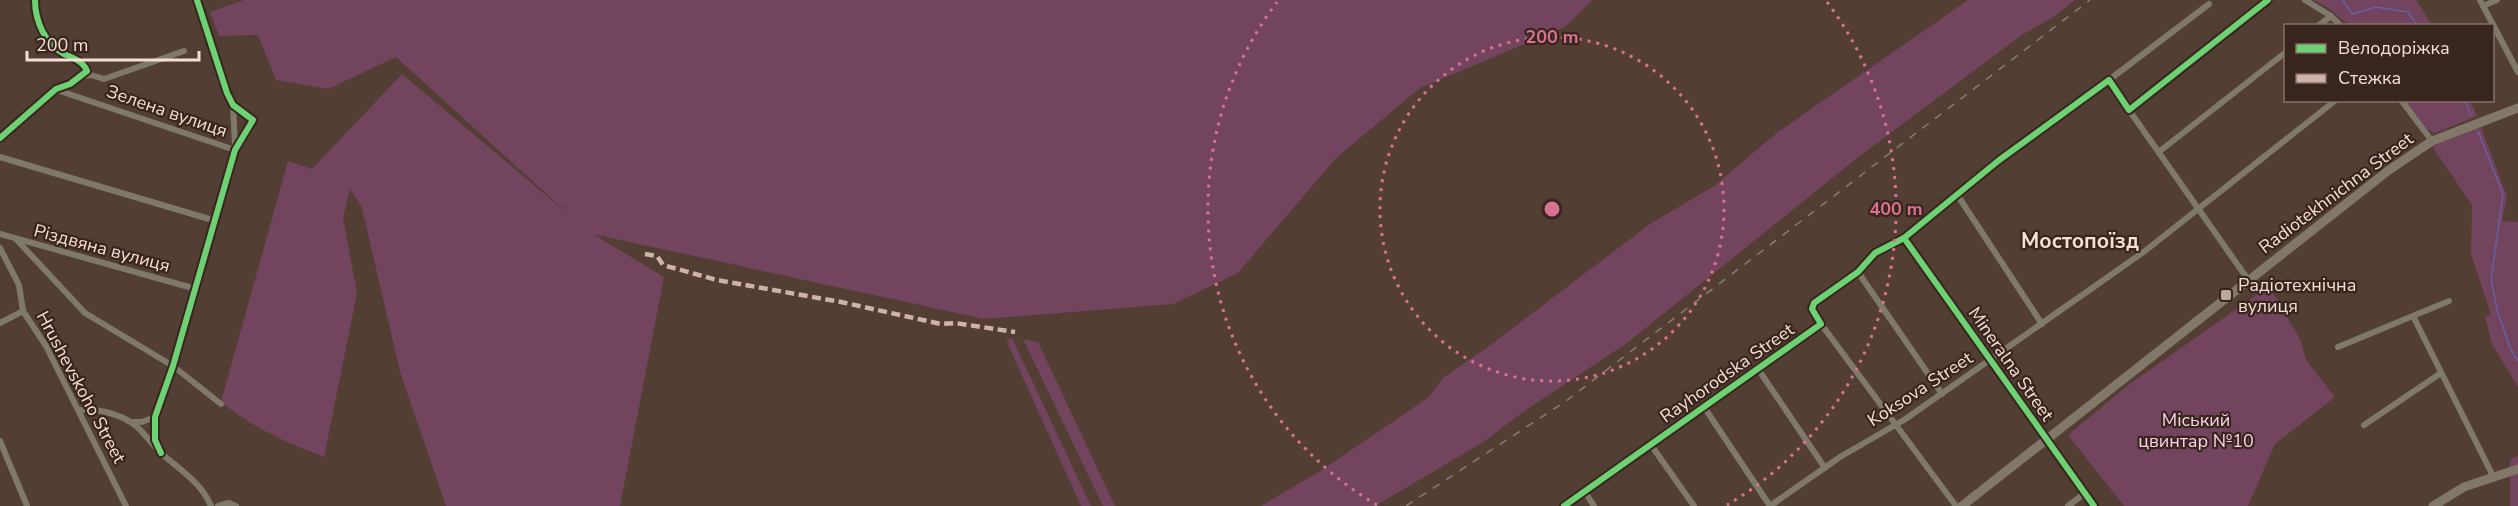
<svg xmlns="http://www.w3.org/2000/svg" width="2518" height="506" viewBox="0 0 2518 506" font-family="'Nunito Sans',sans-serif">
  <rect width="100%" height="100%" fill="#533e34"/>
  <g fill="#72445d">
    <path d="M 244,0 L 1592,0 L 1565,27 L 1420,88 L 1336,158 L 1238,273 L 1173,304 L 984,319 L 593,234 L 664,277 L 620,506 L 446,506 L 400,372 L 362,208 L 350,189 L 343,218 L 357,293 L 324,457 C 285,442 255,429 221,402 L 288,161 L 312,169 L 402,74 L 573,218 L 396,57 L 328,89 L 276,80 L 258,35 L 219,36 L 210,12 Z"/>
    <path d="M 1968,0 L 2075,0 L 2055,16 L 2022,35 L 1861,155 L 1627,343 L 1523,412 L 1482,443 L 1375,506 L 1261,506 L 1322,470 L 1429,397 L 1444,377 L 1485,349 L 1650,224 L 1714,186 L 1778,132 Z"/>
    <path d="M 2313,0 L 2416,0 L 2432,25 L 2349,25 L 2327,7 Z"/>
    <path d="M 2405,101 L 2470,101 L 2477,116 L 2435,133 L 2426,129 Z"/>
    <path d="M 2481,127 L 2507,197 L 2502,221 L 2518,222 L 2518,387 L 2492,344 L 2485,316 L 2491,315 L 2471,254 L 2472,205 L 2432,146 Z"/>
    <path d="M 2269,286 L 2301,341 L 2306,360 L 2335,397 L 2275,444 L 2248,506 L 2124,506 L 2068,435 L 2127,386 Z"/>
    <path d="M 1012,338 L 1091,506 L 1081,506 L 1006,340 Z"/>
    <path d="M 1023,339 L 1038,342 L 1115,506 L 1103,506 Z"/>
    <path d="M 2518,456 L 2518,506 L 2510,506 L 2510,460 Z"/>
  </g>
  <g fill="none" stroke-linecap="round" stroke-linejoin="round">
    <g stroke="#6661a4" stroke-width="1.5">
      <path d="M 2343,0 L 2352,14 L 2376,7 L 2408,12 L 2417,26"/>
      <path d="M 2465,100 L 2471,115"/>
      <path d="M 2478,131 L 2503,194 L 2491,280 L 2498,313 L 2511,350 L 2518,361"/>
    </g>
    <g stroke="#7f796c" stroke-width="6">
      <path d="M 2305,0 L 2331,16 L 2341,26"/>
      <path d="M 2480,0 L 2518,72"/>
      <path d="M 2483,6 L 2497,0"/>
      <path d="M 2318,26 L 2331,16"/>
      <path d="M 83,76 L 91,75 L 104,79 L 184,51"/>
      <path d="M 2109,80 L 2209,4"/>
      <path d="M 57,90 L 235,150"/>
      <path d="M 2401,100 L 2432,141"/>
      <path d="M 233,105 L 235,146"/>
      <path d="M 2129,110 L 2249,281"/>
      <path d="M 0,138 L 56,89 L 70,84 L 87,71 C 83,61 73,58 64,54 C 45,44 35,21 35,0"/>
      <path d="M 2160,151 L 2286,52"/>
      <path d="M 0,157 L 216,221"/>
      <path d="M 1958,196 L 2042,324"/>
      <path d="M 0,234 L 196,289"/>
      <path d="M 1904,238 L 2094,506"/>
      <path d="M 16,239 L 85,313 L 173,366 L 221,404"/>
      <path d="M 0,248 L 19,285 L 23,311 L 46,346 L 126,506"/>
      <path d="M 1858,272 L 1942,394"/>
      <path d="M 2414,318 L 2493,476"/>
      <path d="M 0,323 L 23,311"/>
      <path d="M 1821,324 L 1956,506"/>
      <path d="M 2338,347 L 2449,301"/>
      <path d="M 1758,369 L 1825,468"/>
      <path d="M 1704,407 L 1770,506"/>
      <path d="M 79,410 C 95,408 117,413 132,423 C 143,430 151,444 161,453 C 180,470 201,482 211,506"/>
      <path d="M 132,422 L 142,422 L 155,417"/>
      <path d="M 2364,425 L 2441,373"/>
      <path d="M 0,441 L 27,506"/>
      <path d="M 1651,445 L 1694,506"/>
      <path d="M 161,453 L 155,440 L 155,417 L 173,366 L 235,150 L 253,120 L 233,105 L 227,93 L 197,0"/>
      <path d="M 1585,492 L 1594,506"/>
      <path d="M 218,506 L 229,503 L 236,506"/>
      <path d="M 1564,506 L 1821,324 L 1812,309 L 1814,303 L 1858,272 L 1875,253 L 1904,238 L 1998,161 L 2109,80 L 2129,110 L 2268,0"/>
      <path d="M 1770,506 L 1840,457 L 1904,420 L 2145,251 L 2336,100"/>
      <path d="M 2068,506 L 2085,493"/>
    </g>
    <g stroke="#82786a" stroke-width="9">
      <path d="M 1962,506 L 2389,170 L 2432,141 L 2518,108"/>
      <path d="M 2433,506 L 2464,487 L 2518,469"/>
    </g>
    <path stroke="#887d74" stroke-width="1.5" stroke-dasharray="8 8" stroke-linecap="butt" d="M 1406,506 L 1566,401 L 2090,0"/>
    <path stroke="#ceb3a9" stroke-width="4.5" stroke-dasharray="9 4.5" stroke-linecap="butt" d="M 645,254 L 657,256 L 663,265 L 717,280 L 841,302 L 941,324 L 955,323 L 1015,332"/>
    <defs>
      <g id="cycleway">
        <path d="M 0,138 L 56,89 L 70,84 L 87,71 C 83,61 73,58 64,54 C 45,44 35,21 35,0"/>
        <path d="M 1904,238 L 2094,506"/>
        <path d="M 161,453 L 155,440 L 155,417 L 173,366 L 235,150 L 253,120 L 233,105 L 227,93 L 197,0"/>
        <path d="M 1564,506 L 1821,324 L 1812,309 L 1814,303 L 1858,272 L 1875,253 L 1904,238 L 1998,161 L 2109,80 L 2129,110 L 2268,0"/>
      </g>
    </defs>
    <use href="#cycleway" stroke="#38261e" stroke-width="10"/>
    <use href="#cycleway" stroke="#6cd273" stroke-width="6"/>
  </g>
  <g fill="none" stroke="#da7191" stroke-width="3" stroke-dasharray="3 6">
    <circle cx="1552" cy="209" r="172"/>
    <path d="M1377 505A344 344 0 0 1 1277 2M1827 2A344 344 0 0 1 1727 505"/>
  </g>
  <rect fill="#bea69c" stroke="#38261e" stroke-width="2" x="2220" y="289" width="12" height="12" rx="3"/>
  <g text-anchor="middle" stroke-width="4.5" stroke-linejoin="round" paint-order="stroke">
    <g font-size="18" fill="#f8ded4" stroke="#38261e">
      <text transform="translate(167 111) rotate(19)" y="6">Зелена вулиця</text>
      <text transform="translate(2336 193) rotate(-37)" y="6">Radiotekhnichna Street</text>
      <text transform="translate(102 248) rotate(15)" y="6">Різдвяна вулиця</text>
      <text transform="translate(2011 364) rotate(55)" y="6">Mineralna Street</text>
      <text transform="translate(1727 373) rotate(-35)" y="6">Rayhorodska Street</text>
      <text transform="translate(81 387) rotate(62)" y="6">Hrushevskoho Street</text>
      <text transform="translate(1920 389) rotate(-33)" y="6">Koksova Street</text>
    </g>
    <g font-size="18" fill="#f8ded4" stroke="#38261e" text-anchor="start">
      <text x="2238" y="291">Радіотехнічна<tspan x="2238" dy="21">вулиця</tspan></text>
    </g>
    <g font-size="18" fill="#fbd0e8" stroke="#38261e">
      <text x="2196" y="426">Міський<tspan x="2196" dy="21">цвинтар №10</tspan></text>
    </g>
    <g font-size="21" font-weight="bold" fill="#f8ded4" stroke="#38261e">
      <text x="2080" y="248">Мостопоїзд</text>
    </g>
  </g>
  <circle cx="1552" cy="209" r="9" fill="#da7191" stroke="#38261e" stroke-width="3"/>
  <g font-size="18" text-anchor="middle" font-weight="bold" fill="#da7191" stroke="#38261e" stroke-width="4.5" stroke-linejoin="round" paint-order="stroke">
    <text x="1552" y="43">200 m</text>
    <text x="1896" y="215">400 m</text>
  </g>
  <rect x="2284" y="24" width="210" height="78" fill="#38261e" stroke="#857067" stroke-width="1.5"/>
  <rect x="2296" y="44" width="30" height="9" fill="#6cd273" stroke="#857067" stroke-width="1.5"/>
  <text x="2338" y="54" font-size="18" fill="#f8ded4">Велодоріжка</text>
  <rect x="2296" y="74" width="30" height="9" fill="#ceb3a9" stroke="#857067" stroke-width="1.5"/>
  <text x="2338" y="84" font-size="18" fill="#f8ded4">Стежка</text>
  <path d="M27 51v9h172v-9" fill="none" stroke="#f8ded4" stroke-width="3"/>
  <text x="36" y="51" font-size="18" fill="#f8ded4" stroke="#38261e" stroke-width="4.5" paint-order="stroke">200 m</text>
</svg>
